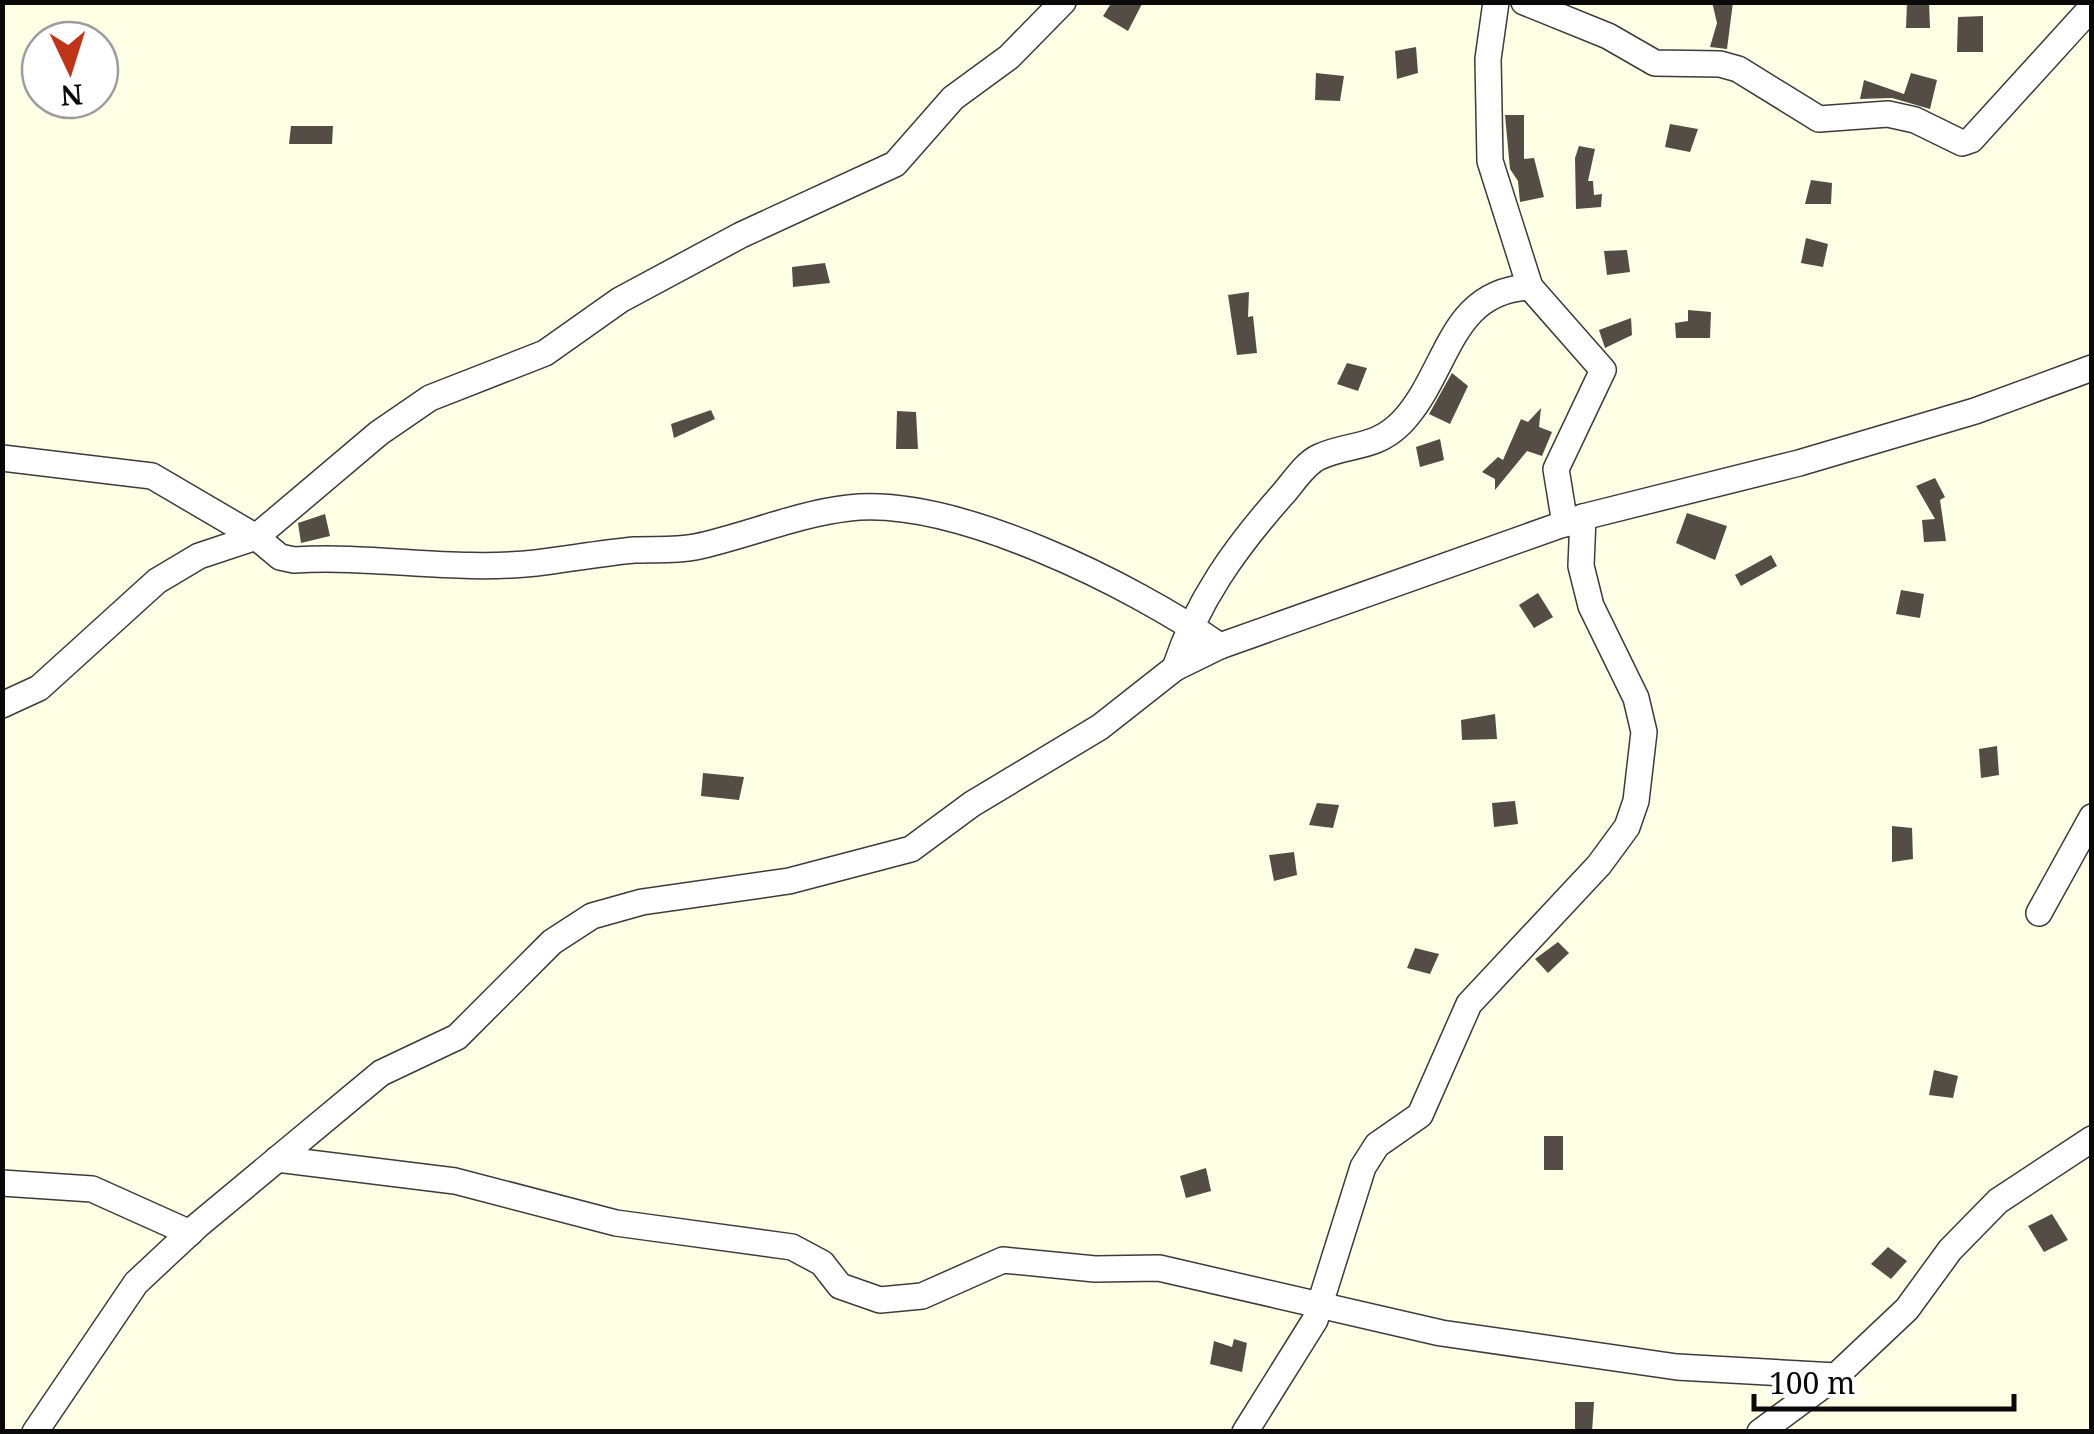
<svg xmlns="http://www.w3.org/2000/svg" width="2094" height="1434" viewBox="0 0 2094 1434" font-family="'Noto Serif',serif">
  <rect width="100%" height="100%" fill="#ffffe6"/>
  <g fill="#534d45">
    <path d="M 1112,2 L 1143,2 L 1128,31 L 1103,16 Z"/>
    <path d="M 1712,2 L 1733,2 L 1727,49 L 1710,47 L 1717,23 Z"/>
    <path d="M 1907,2 L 1929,2 L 1930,28 L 1906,28 Z"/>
    <path d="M 1983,16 L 1983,52 L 1957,52 L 1958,17 Z"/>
    <path d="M 1416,47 L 1418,73 L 1397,79 L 1395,51 Z"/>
    <path d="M 1316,73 L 1344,76 L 1340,101 L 1315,100 Z"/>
    <path d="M 1911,73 L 1937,80 L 1930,109 L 1892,98 L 1860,99 L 1864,80 L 1904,94 Z"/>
    <path d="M 1505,115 L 1524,115 L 1524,159 L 1534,158 L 1544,197 L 1520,202 L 1518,181 L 1510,169 Z"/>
    <path d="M 1670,124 L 1698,129 L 1690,152 L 1665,147 Z"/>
    <path d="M 291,126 L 333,126 L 332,144 L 289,144 Z"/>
    <path d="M 1579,146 L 1595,149 L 1588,181 L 1593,181 L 1594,195 L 1602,194 L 1601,207 L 1576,209 L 1575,158 Z"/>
    <path d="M 1811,180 L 1832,183 L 1831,204 L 1805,204 Z"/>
    <path d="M 1806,238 L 1828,244 L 1823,267 L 1801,263 Z"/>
    <path d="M 1627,250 L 1630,272 L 1607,275 L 1604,251 Z"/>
    <path d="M 825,263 L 830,283 L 793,287 L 792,267 Z"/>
    <path d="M 1249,292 L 1248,317 L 1253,316 L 1257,353 L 1237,355 L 1228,295 Z"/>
    <path d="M 1688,310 L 1711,312 L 1710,338 L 1676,338 L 1675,323 L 1688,321 Z"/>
    <path d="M 1631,318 L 1632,335 L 1605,348 L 1599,330 Z"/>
    <path d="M 1347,363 L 1367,368 L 1358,391 L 1337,384 Z"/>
    <path d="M 1452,373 L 1468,386 L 1450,424 L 1429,414 Z"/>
    <path d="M 1541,408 L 1539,427 L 1552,432 L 1542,456 L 1527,451 L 1495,490 L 1495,479 L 1482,472 L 1498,457 L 1503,460 L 1521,419 L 1528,422 Z"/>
    <path d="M 711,410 L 715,419 L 674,438 L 671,424 Z"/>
    <path d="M 897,411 L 916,412 L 918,449 L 896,449 Z"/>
    <path d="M 1440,439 L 1444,460 L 1420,467 L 1416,447 Z"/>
    <path d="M 1935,478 L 1945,497 L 1940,500 L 1946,541 L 1924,542 L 1922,520 L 1935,519 L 1916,486 Z"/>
    <path d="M 1687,513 L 1727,526 L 1715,560 L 1676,543 Z"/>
    <path d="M 325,514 L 330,536 L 301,543 L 298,523 Z"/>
    <path d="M 1771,555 L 1777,566 L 1741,586 L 1735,575 Z"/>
    <path d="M 1901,590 L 1924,594 L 1920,618 L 1896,614 Z"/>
    <path d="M 1538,593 L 1553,617 L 1534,628 L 1519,605 Z"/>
    <path d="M 1495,714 L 1497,739 L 1462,740 L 1461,720 Z"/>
    <path d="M 1997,746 L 1999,775 L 1981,778 L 1979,749 Z"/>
    <path d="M 703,773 L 744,777 L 739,800 L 701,796 Z"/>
    <path d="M 1515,801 L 1518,824 L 1494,827 L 1492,803 Z"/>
    <path d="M 1317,803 L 1339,805 L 1333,828 L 1309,825 Z"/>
    <path d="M 1892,826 L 1912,828 L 1913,859 L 1892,862 Z"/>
    <path d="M 1294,852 L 1297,875 L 1274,881 L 1269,855 Z"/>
    <path d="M 1558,942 L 1569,953 L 1548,973 L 1535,959 Z"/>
    <path d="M 1415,948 L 1439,954 L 1430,974 L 1407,968 Z"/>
    <path d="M 1934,1070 L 1958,1076 L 1953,1098 L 1929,1095 Z"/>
    <rect x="1544" y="1136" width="19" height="34"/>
    <path d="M 1206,1168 L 1211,1191 L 1186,1198 L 1180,1176 Z"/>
    <path d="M 2052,1214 L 2068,1240 L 2044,1252 L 2028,1226 Z"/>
    <path d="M 1888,1247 L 1907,1261 L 1891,1279 L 1871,1264 Z"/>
    <path d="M 1234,1339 L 1247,1343 L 1242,1372 L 1210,1364 L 1214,1341 L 1232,1347 Z"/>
    <path d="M 1575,1402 L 1594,1402 L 1592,1432 L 1575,1432 Z"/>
  </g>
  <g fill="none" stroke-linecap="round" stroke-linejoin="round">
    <defs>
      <g id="minor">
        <path d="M 1496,2 L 1488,59 L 1490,161 L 1530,287 L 1603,370 L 1556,469 L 1565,524"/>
        <path d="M 1524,2 L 1608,36 L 1655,63 L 1720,64 L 1738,69 L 1819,119 L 1888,114 L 1915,120 L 1962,143 L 1971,140 L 2092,7"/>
        <path d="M 2,458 L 152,476 L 256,537 L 280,557 L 294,560 C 375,555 455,572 536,563 C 569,559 602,553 634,550 C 654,549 675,551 695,547 C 747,536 796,514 849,508 C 955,496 1134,586 1220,646"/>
        <path d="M 1175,668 C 1197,601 1235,548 1282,495 C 1293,483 1304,464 1319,457 C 1349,443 1375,450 1402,422 C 1449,372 1448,291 1530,287"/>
        <path d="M 2,705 L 39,688 L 157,581 L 199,556 L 256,537 L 379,433 L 430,398 L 545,353 L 620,300 L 741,235 L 895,164 L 953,98 L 1009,57 L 1063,2"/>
        <path d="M 2039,913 L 2092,817"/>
        <path d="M 277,1159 L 455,1181 L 616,1223 L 792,1247 L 822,1263 L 840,1286 L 880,1300 L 922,1296 L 1003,1260 L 1095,1269 L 1159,1268 L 1441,1333 L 1677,1367 L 1836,1376"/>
        <path d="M 2,1183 L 92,1189 L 190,1233"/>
        <path d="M 35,1432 L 136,1283 L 197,1226 L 381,1073 L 457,1037 L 552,942 L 592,916 L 642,902 L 789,881 L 911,849 L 972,804 L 1100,727 L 1175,668 L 1220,646 L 1583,517 L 1799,463 L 1975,411 L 2092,368"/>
        <path d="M 1245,1432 L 1315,1320 L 1363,1167 L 1377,1145 L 1420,1115 L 1469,1004 L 1599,865 L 1627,827 L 1636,801 L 1644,732 L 1636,698 L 1591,606 L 1581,566 L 1583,517"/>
        <path d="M 1760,1432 L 1836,1376 L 1907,1309 L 1950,1250 L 1998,1201 L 2092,1139"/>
      </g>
    </defs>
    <use href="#minor" stroke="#3c3c3c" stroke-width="28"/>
    <use href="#minor" stroke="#fff" stroke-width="25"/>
  </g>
  <rect width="2094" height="1434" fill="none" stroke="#090909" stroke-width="10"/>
  <g transform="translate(70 70) rotate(176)"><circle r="48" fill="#ffffff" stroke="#9d9d9d" stroke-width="2.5"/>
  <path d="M0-8L18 38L0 25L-18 38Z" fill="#c1341a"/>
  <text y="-15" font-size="28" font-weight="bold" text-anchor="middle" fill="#090909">N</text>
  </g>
  <path d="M1754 1394v15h260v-15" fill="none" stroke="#090909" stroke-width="5"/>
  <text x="1769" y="1394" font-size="30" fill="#090909" stroke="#ffffff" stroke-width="8" paint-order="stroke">100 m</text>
</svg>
